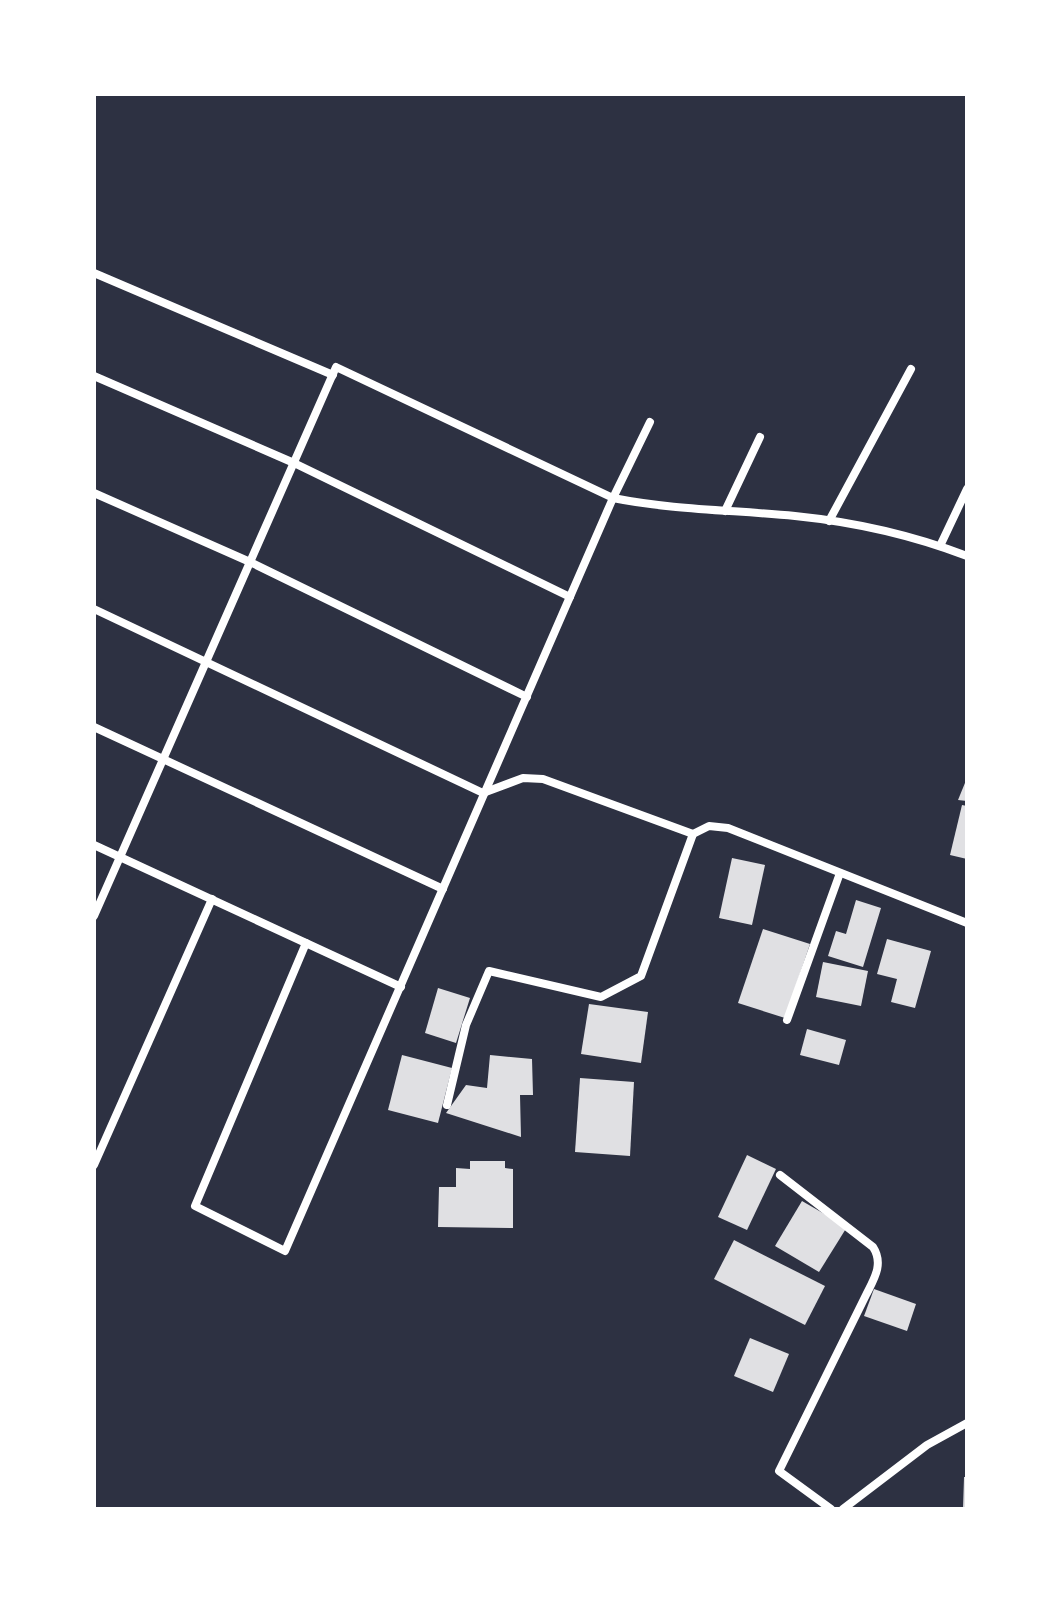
<svg xmlns="http://www.w3.org/2000/svg" width="1061" height="1603" viewBox="0 0 1061 1603" font-family="Arial,sans-serif">
  <rect width="100%" height="100%" fill="#2d3142"/>
  <g fill="#e0e0e3">
    <path d="M 967,778 L 967,801 L 958,800 Z"/>
    <path d="M 962,805 L 967,806 L 967,859 L 950,855 Z"/>
    <path d="M 732,858 L 765,865 L 752,925 L 719,918 Z"/>
    <path d="M 856,900 L 881,908 L 863,967 L 828,956 L 836,931 L 846,934 Z"/>
    <path d="M 763,929 L 810,944 L 785,1018 L 738,1003 Z"/>
    <path d="M 887,939 L 931,951 L 915,1008 L 891,1002 L 897,979 L 877,974 Z"/>
    <path d="M 823,962 L 868,971 L 861,1006 L 816,997 Z"/>
    <path d="M 438,988 L 470,998 L 456,1043 L 425,1033 Z"/>
    <path d="M 589,1004 L 648,1012 L 641,1063 L 581,1054 Z"/>
    <path d="M 807,1029 L 846,1040 L 839,1065 L 800,1055 Z"/>
    <path d="M 402,1055 L 452,1068 L 438,1123 L 388,1110 Z"/>
    <path d="M 490,1055 L 532,1059 L 533,1095 L 520,1095 L 521,1137 L 446,1113 L 466,1085 L 487,1088 Z"/>
    <path d="M 580,1078 L 634,1082 L 630,1156 L 575,1152 Z"/>
    <path d="M 747,1155 L 776,1169 L 747,1230 L 718,1217 Z"/>
    <path d="M 470,1161 L 505,1161 L 505,1168 L 513,1169 L 513,1228 L 438,1227 L 439,1187 L 456,1187 L 456,1168 L 470,1169 Z"/>
    <path d="M 802,1201 L 847,1227 L 819,1272 L 775,1246 Z"/>
    <path d="M 734,1240 L 825,1286 L 805,1325 L 714,1279 Z"/>
    <path d="M 874,1289 L 916,1304 L 907,1331 L 864,1316 Z"/>
    <path d="M 750,1338 L 789,1354 L 773,1392 L 734,1376 Z"/>
    <path d="M 964,1477 L 967,1477 L 967,1509 L 963,1509 Z"/>
  </g>
  <g fill="none" stroke-linecap="round" stroke-linejoin="round">
    <g stroke="#fff" stroke-width="8">
      <path d="M 94,273 L 333,375"/>
      <path d="M 94,376 L 294,463 L 570,597"/>
      <path d="M 94,493 L 250,562 L 527,697"/>
      <path d="M 725,511 L 760,437"/>
      <path d="M 829,521 L 911,369"/>
      <path d="M 940,546 L 967,489"/>
      <path d="M 94,609 L 483,793 L 523,778 L 543,779 L 693,834"/>
      <path d="M 94,727 L 443,889"/>
      <path d="M 94,845 L 401,987"/>
      <path d="M 94,916 L 336,367 L 613,498 C 673,510 734,510 795,516 C 854,522 912,535 967,556"/>
      <path d="M 306,943 L 195,1206 L 285,1251 L 613,498 L 650,422"/>
      <path d="M 787,1020 L 840,873"/>
      <path d="M 447,1105 L 466,1025 L 489,971 L 601,997 L 641,976 L 693,834 L 709,826 L 728,828 L 967,923"/>
      <path d="M 94,1165 L 212,899"/>
      <path d="M 780,1175 L 873,1247 C 884,1264 874,1279 866,1295 L 779,1471 L 831,1509"/>
      <path d="M 843,1509 L 927,1445 L 967,1423"/>
    </g>
  </g>
  <rect width="1061" height="1603" fill="none" stroke="#ffffff" stroke-width="192"/>
</svg>
